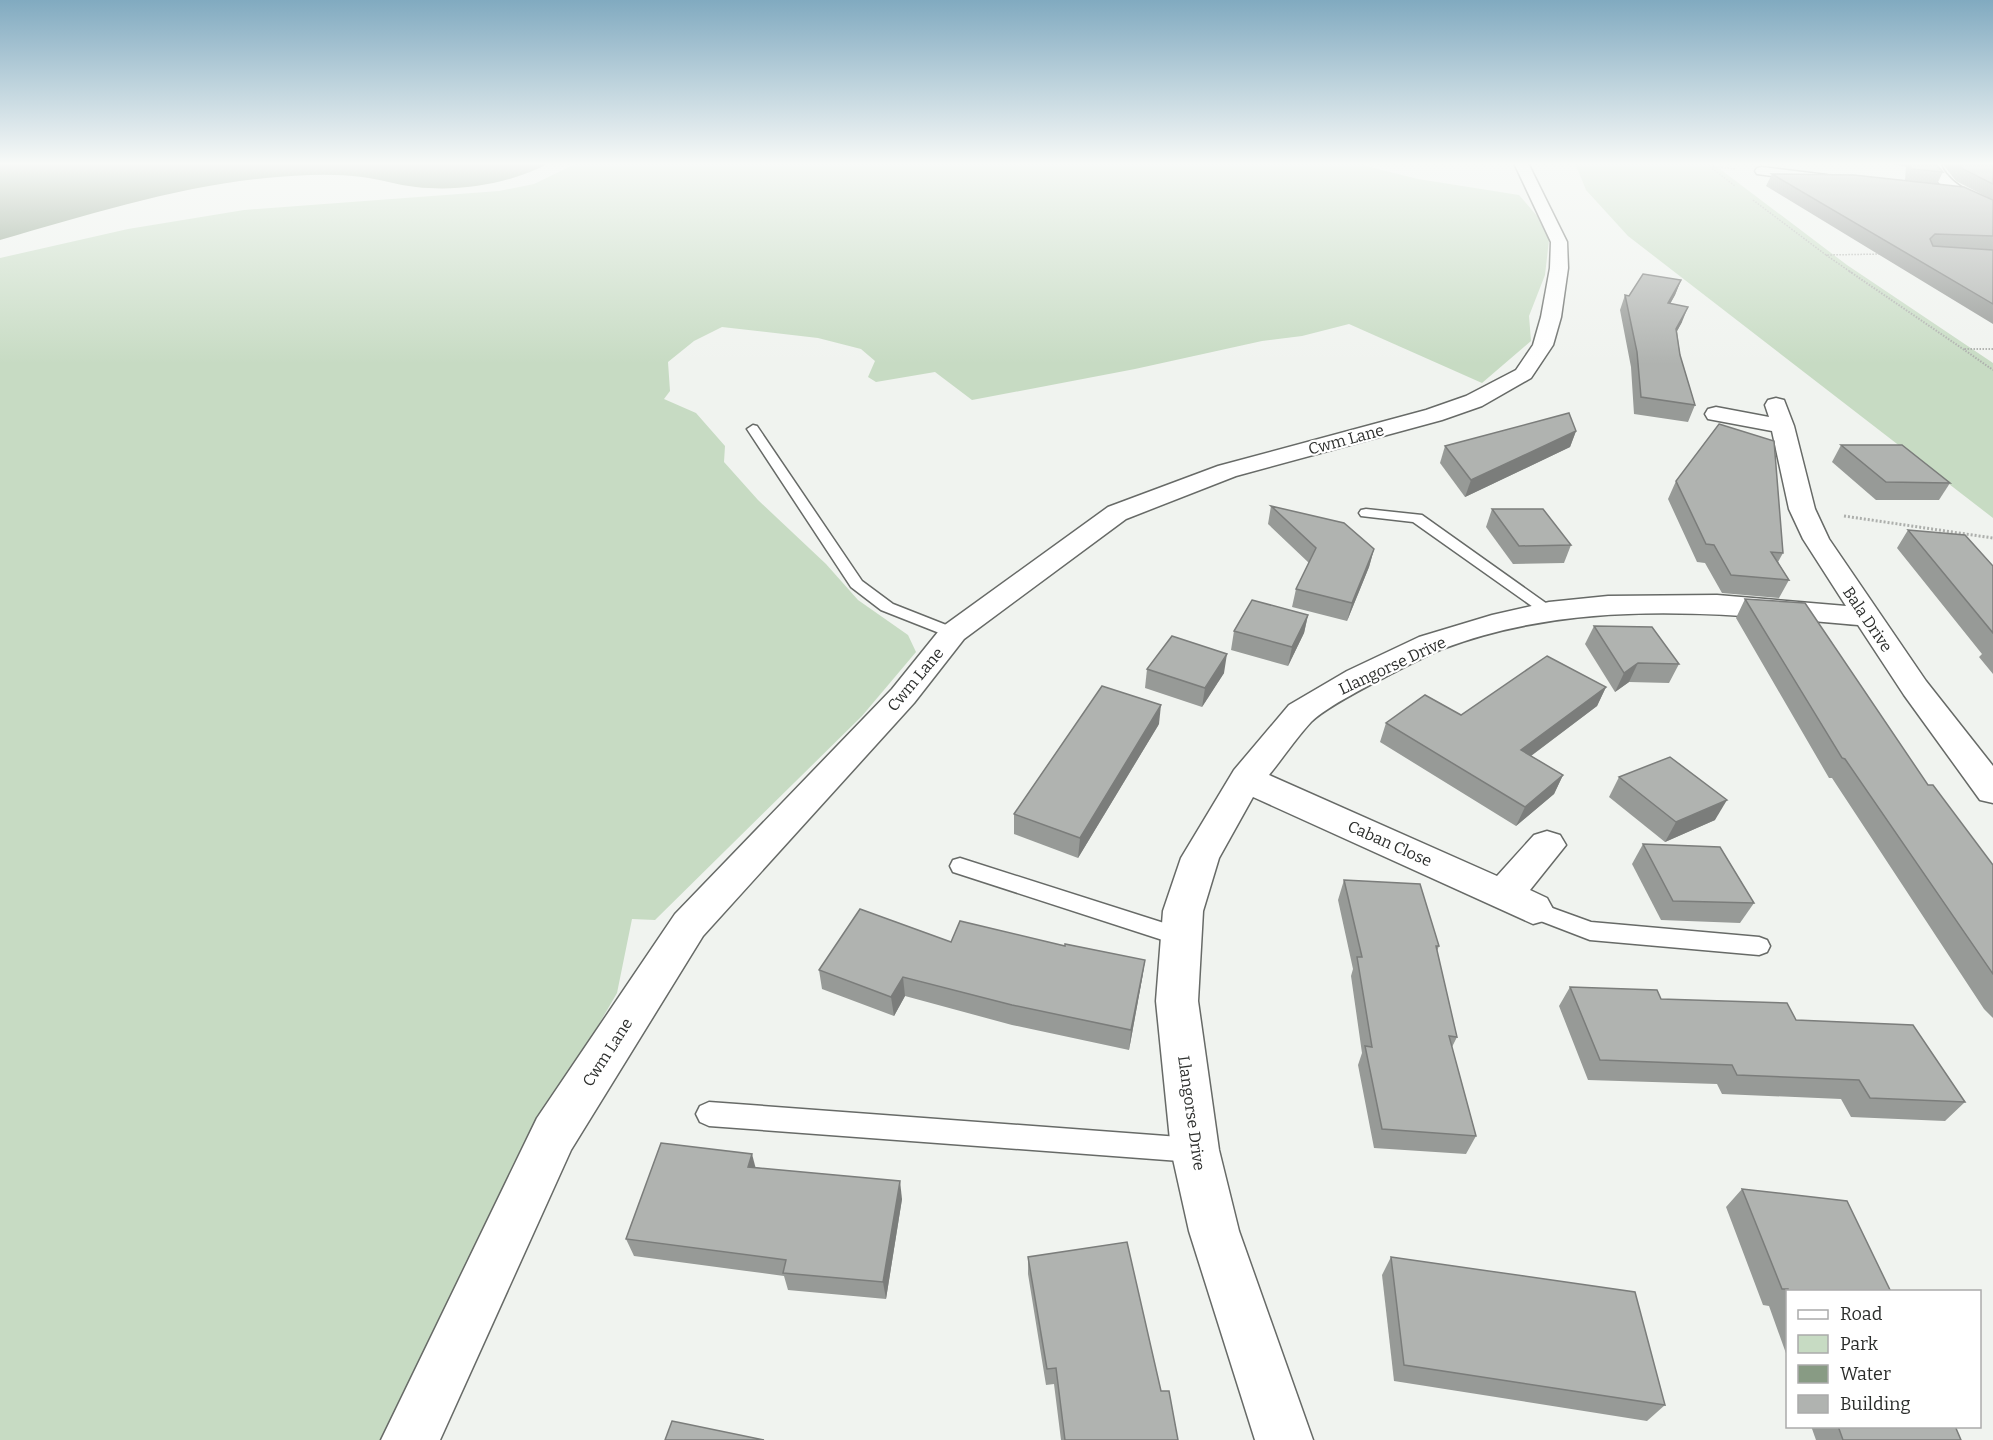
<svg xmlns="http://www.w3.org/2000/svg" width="1993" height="1440" viewBox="0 0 1993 1440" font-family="Bitter,serif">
  <rect width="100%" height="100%" fill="#f0f3ef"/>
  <g fill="#c7dbc3">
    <path d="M 577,163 L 1354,163 L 1418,179 L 1519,195 L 1538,217 L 1549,240 L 1545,275 L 1529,316 L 1531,341 L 1482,383 L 1349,324 L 1302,336 L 1262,341 L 1135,369 L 972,400 L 935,372 L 876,382 L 868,377 L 875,361 L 861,349 L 818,338 L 722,327 L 694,341 L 668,362 L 670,391 L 664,399 L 696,413 L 725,446 L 724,462 L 758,500 L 826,564 L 858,600 L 908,635 L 916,652 L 862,716 L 655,920 L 632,919 L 617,993 L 513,1172 L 385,1440 L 0,1440 L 0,258 L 128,229 L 244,210 L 499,191 L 534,184 Z"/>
    <path d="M 1575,163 L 1712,163 L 1847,265 L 1993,363 L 1993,518 L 1628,236 L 1586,190 Z"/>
  </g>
  <path fill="#889b84" d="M 0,163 L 549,163 C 511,184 459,192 416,187 C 397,185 380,179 362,177 C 331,173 298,175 266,178 C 176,187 87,215 0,240 Z"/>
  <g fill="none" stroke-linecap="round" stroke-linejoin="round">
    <defs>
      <g id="lane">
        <path d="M 753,425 L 757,426 L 862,581 L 893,604 L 959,630 L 961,633 L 959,636 L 947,636 L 881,610 L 851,587 L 747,429 Z"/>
        <path d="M 1366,509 L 1422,515 L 1557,611 L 1549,616 L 1543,614 L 1413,522 L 1361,516 L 1359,513 L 1361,510 Z"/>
        <path d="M 960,858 L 1189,931 L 1192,937 L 1189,943 L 1181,946 L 953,872 L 950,866 L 953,860 Z"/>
        <path d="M 1533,901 L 1591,922 L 1759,937 L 1767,940 L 1770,946 L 1767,952 L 1759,955 L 1590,940 L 1525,915 L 1522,909 L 1525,903 Z"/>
        <path d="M 709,1102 L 1193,1138 L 1202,1141 L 1206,1150 L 1202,1159 L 1193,1162 L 709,1126 L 700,1122 L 696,1114 L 700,1106 Z"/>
      </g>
      <g id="street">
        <path d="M 1926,163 L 1940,163 C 1948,184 1973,194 1993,203 L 1993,214 C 1968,207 1935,188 1926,163 Z"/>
        <path d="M 1762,167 L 1827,175 L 1834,179 L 1827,183 L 1757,174 L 1755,171 L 1757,168 Z"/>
        <path d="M 1776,398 L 1784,400 L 1794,426 L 1815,509 L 1829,539 L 1926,681 L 1993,766 L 1993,803 L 1980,800 L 1904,695 L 1858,625 C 1718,613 1576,598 1442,649 C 1425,656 1409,665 1393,673 C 1372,684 1327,706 1311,722 C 1296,738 1283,758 1269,775 L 1497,876 L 1534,835 L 1547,831 L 1560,835 L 1566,845 L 1530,890 L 1547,898 L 1553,909 L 1547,920 L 1533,924 L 1253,797 L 1219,858 L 1203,911 L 1198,1001 L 1219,1150 L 1239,1231 L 1313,1440 L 1255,1440 L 1189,1231 L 1171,1150 L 1156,1001 L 1163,911 L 1181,858 L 1234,770 L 1289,705 L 1347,671 L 1419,637 L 1492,615 L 1549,602 L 1608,596 L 1717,595 L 1846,606 L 1803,539 L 1789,509 L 1772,431 L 1708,419 L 1705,414 L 1708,409 L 1716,407 L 1769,417 L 1765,405 L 1768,400 Z"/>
      </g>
      <path id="secondary" d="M 1514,163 L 1528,163 L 1567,242 L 1568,268 L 1561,317 L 1553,345 L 1531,378 L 1482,406 L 1442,420 L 1236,476 L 1126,519 L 964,639 L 914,703 L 703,936 L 571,1150 L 440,1440 L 381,1440 L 537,1118 L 675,914 L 892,689 L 942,627 L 1108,507 L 1218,466 L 1426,410 L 1466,396 L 1516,370 L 1533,345 L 1541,317 L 1550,268 L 1551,242 Z"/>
    </defs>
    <use href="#lane" stroke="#676a67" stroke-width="3"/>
    <use href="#street" stroke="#676a67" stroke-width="3"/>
    <use href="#secondary" stroke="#676a67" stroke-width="3"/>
    <g stroke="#adafac" stroke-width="1.5" stroke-dasharray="1.5 1.5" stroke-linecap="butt">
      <path d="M 1735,169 L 1709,166 L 1735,186"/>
      <path d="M 1753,200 L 1826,255"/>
      <path d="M 1852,273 L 1826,255 L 1882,254"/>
    </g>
    <g stroke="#adafac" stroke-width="2" stroke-dasharray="1.5 1.5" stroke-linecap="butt">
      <path d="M 1849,271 L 1963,349"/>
      <path d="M 1993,349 L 1963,349 L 1993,370"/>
    </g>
    <path stroke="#adafac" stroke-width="3" stroke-dasharray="2 2" stroke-linecap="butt" d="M 1844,516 L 1993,538"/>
    <use href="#lane" fill="#fff" fill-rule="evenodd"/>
    <use href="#street" fill="#fff" fill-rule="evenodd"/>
    <use href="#secondary" fill="#fff" fill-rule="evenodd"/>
  </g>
  <g fill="#979a97">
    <path d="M 1887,163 L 1935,163 L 1943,172 L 1937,184 L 1987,197 L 1956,181 L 1942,163 L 1993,163 L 1993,324 L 1766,186 L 1772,174 L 1905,180 L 1906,167 Z"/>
    <path d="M 1681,280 L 1675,295 L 1670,304 L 1682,322 L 1677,331 L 1680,355 L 1695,405 L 1688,422 L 1634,414 L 1631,367 L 1620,310 L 1625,295 L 1629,296 Z"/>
    <path d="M 1576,431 L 1570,447 L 1465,497 L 1440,463 L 1445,446 Z"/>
    <path d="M 1841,445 L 1950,483 L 1939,500 L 1876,500 L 1832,462 Z"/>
    <path d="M 1676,481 L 1783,553 L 1778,562 L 1789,580 L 1779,598 L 1722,593 L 1705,563 L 1697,562 L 1668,499 Z"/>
    <path d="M 1271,506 L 1374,549 L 1369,567 L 1347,621 L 1292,607 L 1296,589 L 1309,563 L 1268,524 Z"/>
    <path d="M 1492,509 L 1571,545 L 1564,563 L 1513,564 L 1486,527 Z"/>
    <path d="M 1908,530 L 1993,566 L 1993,674 L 1979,657 L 1982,654 L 1897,548 Z"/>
    <path d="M 1745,599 L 1928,785 L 1993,865 L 1993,1018 L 1984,1009 L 1832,778 L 1829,778 L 1736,618 Z"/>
    <path d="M 1308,615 L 1304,633 L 1288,666 L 1231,650 L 1234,631 Z"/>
    <path d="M 1594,626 L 1679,664 L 1669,683 L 1629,682 L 1615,692 L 1585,644 Z"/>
    <path d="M 1147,669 L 1224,673 L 1202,707 L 1145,688 Z"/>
    <path d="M 1606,687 L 1597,706 L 1531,756 L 1563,775 L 1554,794 L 1516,826 L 1380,742 L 1386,723 L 1461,715 Z"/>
    <path d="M 1159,724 L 1078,858 L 1014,834 L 1014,814 Z"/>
    <path d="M 1619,777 L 1715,820 L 1665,842 L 1609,797 Z"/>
    <path d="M 1643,844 L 1754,903 L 1740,923 L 1661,920 L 1632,864 Z"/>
    <path d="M 1344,880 L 1439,946 L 1437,951 L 1457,1037 L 1452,1047 L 1476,1136 L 1466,1154 L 1374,1148 L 1358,1065 L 1362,1053 L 1351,976 L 1353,969 L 1338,900 Z"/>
    <path d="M 951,942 L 1065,946 L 1145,960 L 1142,979 L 1129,1050 L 1012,1025 L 905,996 L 894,1016 L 822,989 L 819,970 Z"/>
    <path d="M 1570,987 L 1661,999 L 1796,1020 L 1965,1102 L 1945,1121 L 1851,1117 L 1841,1099 L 1722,1094 L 1717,1084 L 1588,1080 L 1559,1006 Z"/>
    <path d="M 756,1167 L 902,1199 L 886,1299 L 788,1290 L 784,1276 L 634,1256 L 626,1239 Z"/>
    <path d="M 1742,1189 L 1891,1292 L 1788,1292 L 1788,1359 L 1769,1306 L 1763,1305 L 1726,1207 Z"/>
    <path d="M 1028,1257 L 1161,1391 L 1178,1440 L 1061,1440 L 1054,1384 L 1046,1385 L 1028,1274 Z"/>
    <path d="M 1391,1257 L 1665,1405 L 1647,1421 L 1394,1381 L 1382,1275 Z"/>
    <path d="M 1811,1426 L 1955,1426 L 1961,1440 L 1816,1440 Z"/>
  </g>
  <g fill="#7b7d7b">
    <path d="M 1681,280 L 1675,295 L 1662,318 L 1668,303 Z"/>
    <path d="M 1688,307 L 1682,322 L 1670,344 L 1676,329 Z"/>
    <path d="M 1576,431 L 1570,447 L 1465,497 L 1471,480 Z"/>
    <path d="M 1374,549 L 1369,567 L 1347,621 L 1352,603 Z"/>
    <path d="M 1308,615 L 1304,633 L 1288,666 L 1292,647 Z"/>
    <path d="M 1227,654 L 1224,673 L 1202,707 L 1205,688 Z"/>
    <path d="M 1638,663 L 1629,682 L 1615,692 L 1624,673 Z"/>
    <path d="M 1606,687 L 1597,706 L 1512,770 L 1521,750 Z"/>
    <path d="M 1161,705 L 1159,724 L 1078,858 L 1080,838 Z"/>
    <path d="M 1563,775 L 1554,794 L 1516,826 L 1525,807 Z"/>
    <path d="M 1727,800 L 1715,820 L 1665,842 L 1676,822 Z"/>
    <path d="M 1145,960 L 1142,979 L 1129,1050 L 1131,1030 Z"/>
    <path d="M 903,977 L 905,996 L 894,1016 L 891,997 Z"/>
    <path d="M 752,1154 L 757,1173 L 748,1167 Z"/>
    <path d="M 900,1181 L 902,1199 L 886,1299 L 883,1282 Z"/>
  </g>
  <g fill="#b0b3b0" stroke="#7b7d7b" stroke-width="1.5">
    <path d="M 1911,163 L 1935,163 L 1943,172 L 1911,169 Z"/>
    <path d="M 1958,163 L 1993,163 L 1993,184 L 1963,169 Z"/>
    <path d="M 1772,174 L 1854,175 L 1964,187 L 1993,200 L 1993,236 L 1935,234 L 1930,239 L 1933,246 L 1993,250 L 1993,304 Z"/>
    <path d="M 1643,274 L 1681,280 L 1668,303 L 1688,307 L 1676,329 L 1680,355 L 1695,405 L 1641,397 L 1637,352 L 1625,295 L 1629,296 Z"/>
    <path d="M 1569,413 L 1576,431 L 1471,480 L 1445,446 Z"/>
    <path d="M 1719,424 L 1774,441 L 1783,553 L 1771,552 L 1789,580 L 1731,575 L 1714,545 L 1706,544 L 1676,481 Z"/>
    <path d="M 1841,445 L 1902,445 L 1950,483 L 1886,482 Z"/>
    <path d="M 1271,506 L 1344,523 L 1374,549 L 1352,603 L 1296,589 L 1316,548 Z"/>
    <path d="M 1492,509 L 1543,509 L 1571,545 L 1519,546 Z"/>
    <path d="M 1908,530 L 1965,535 L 1993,566 L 1993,633 Z"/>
    <path d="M 1745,599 L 1805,603 L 1928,785 L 1933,785 L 1993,865 L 1993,974 L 1845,759 L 1842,758 Z"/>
    <path d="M 1252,600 L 1308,615 L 1292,647 L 1234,631 Z"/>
    <path d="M 1594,626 L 1652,627 L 1679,664 L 1638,663 L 1624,673 Z"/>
    <path d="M 1172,636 L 1227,654 L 1205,688 L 1147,669 Z"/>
    <path d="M 1547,656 L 1606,687 L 1521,750 L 1563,775 L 1525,807 L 1386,723 L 1425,695 L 1461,715 Z"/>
    <path d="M 1102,686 L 1161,705 L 1080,838 L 1014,814 Z"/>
    <path d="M 1670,757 L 1727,800 L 1676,822 L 1619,777 Z"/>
    <path d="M 1643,844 L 1720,847 L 1754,903 L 1673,901 Z"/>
    <path d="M 1344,880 L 1420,884 L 1439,946 L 1436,946 L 1457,1037 L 1449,1036 L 1476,1136 L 1382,1129 L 1365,1046 L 1372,1047 L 1357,957 L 1362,957 Z"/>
    <path d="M 860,909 L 951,942 L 960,921 L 1065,946 L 1065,944 L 1145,960 L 1131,1030 L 1012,1005 L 903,977 L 891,997 L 819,970 Z"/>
    <path d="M 1570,987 L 1657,990 L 1661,999 L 1787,1003 L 1796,1020 L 1913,1025 L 1965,1102 L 1870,1098 L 1859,1080 L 1737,1075 L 1732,1065 L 1600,1060 Z"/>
    <path d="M 661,1143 L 752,1154 L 748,1167 L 900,1181 L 883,1282 L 783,1273 L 786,1260 L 626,1239 Z"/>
    <path d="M 1742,1189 L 1847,1201 L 1891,1292 L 1788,1292 L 1788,1289 L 1782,1289 Z"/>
    <path d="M 1127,1242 L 1161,1391 L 1169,1391 L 1178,1440 L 1065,1440 L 1056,1368 L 1047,1369 L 1028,1257 Z"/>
    <path d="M 1391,1257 L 1635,1292 L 1665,1405 L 1404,1365 Z"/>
    <path d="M 672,1421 L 764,1440 L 665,1440 Z"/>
    <path d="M 1838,1426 L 1955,1426 L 1961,1440 L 1843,1440 Z"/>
  </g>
  <linearGradient id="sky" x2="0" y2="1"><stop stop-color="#81aac0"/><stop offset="0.45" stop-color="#f8faf8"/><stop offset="1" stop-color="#f8faf8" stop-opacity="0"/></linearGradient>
  <rect width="1993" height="364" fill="url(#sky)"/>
  <g text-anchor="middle" stroke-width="4.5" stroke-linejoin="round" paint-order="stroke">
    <g font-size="16" fill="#2c2e2c" stroke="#fff">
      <text transform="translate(1346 439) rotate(-15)" y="6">Cwm Lane</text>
      <text transform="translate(1868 619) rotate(56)" y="6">Bala Drive</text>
      <text transform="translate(1392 665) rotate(-25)" y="6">Llangorse Drive</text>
      <text transform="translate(915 679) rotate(-50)" y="6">Cwm Lane</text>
      <text transform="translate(1390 843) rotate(24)" y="6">Caban Close</text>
      <text transform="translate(607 1052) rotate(-57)" y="6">Cwm Lane</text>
      <text transform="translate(1192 1113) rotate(82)" y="6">Llangorse Drive</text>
    </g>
  </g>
  <rect x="1786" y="1290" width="195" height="138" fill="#ffffff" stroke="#ababab" stroke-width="1.5"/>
  <rect x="1798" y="1310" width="30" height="9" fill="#ffffff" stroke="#ababab" stroke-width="1.5"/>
  <text x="1840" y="1320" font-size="18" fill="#2c2e2c">Road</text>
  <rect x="1798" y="1335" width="30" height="18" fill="#c7dbc3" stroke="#ababab" stroke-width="1.5"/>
  <text x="1840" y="1350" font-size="18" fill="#2c2e2c">Park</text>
  <rect x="1798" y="1365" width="30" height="18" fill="#889b84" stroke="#ababab" stroke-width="1.5"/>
  <text x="1840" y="1380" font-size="18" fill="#2c2e2c">Water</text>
  <rect x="1798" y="1395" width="30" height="18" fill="#b0b3b0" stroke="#ababab" stroke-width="1.5"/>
  <text x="1840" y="1410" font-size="18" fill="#2c2e2c">Building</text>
</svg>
